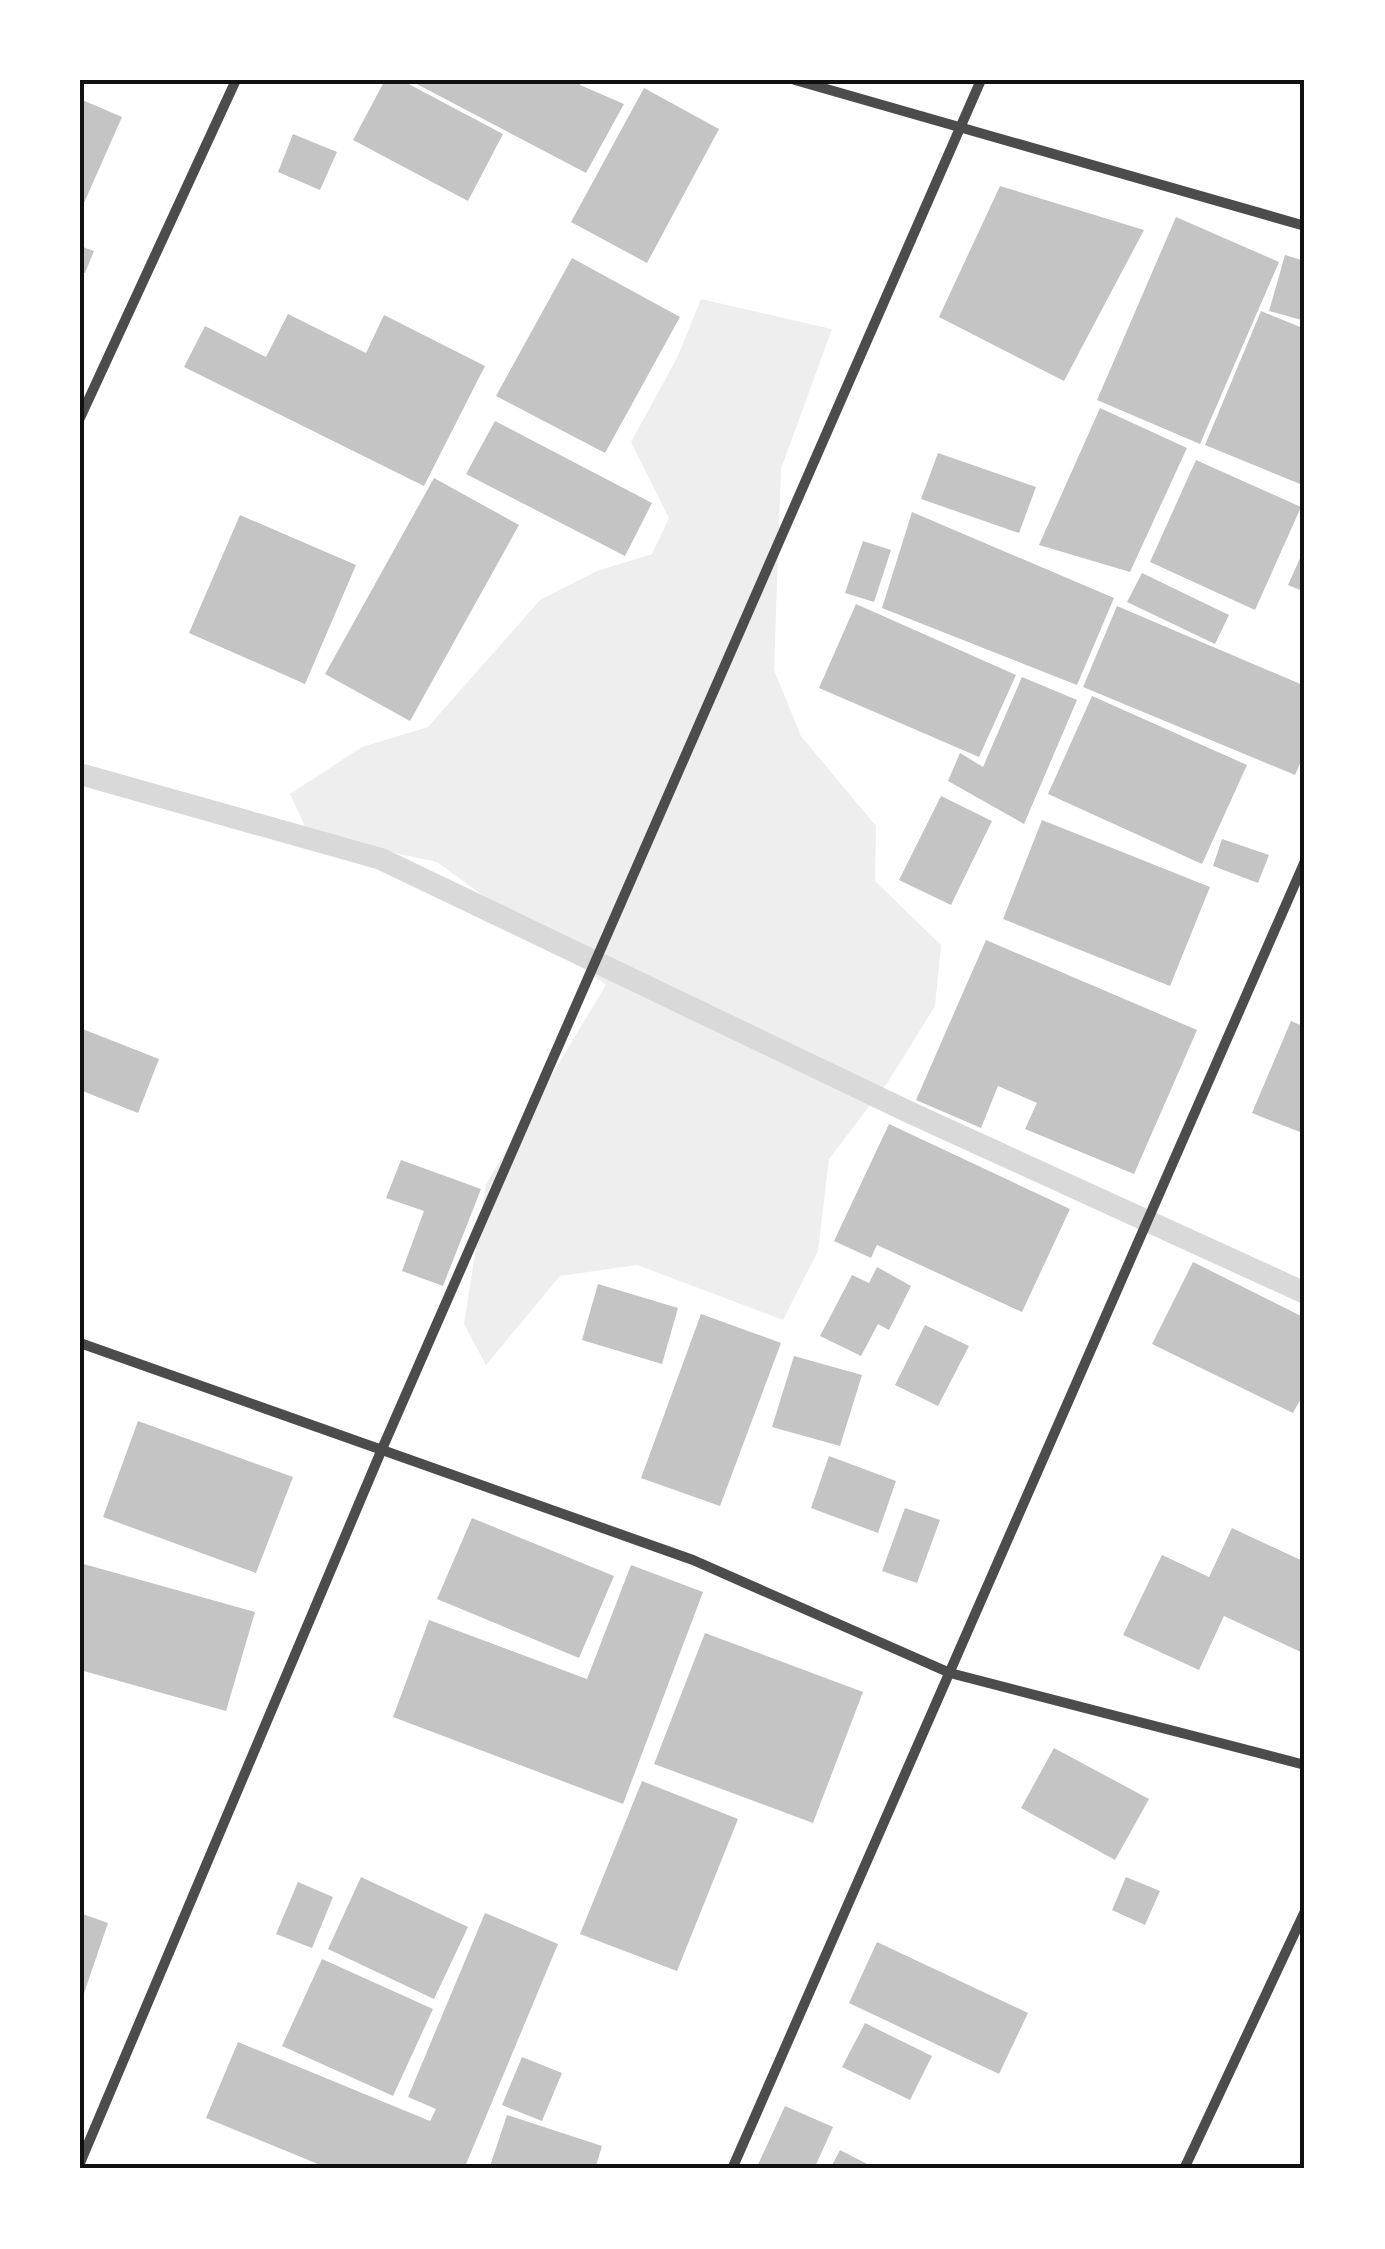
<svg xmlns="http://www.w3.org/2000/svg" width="1385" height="2249" viewBox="0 0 1385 2249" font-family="Signika,sans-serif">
  <rect width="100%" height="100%" fill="#fff"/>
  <path fill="#eee" d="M 701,299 L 832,329 L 781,469 L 774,670 L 801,736 L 876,826 L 875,881 L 941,945 L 935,1006 L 888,1082 L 829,1159 L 818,1251 L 783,1320 L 637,1265 L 560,1276 L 486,1365 L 464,1324 L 486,1184 L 606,985 L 437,862 L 309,835 L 290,794 L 362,747 L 428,727 L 540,600 L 597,571 L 652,554 L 669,518 L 631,442 L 677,358 Z"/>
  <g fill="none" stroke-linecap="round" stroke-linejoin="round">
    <path stroke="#d9d9d9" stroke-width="22" d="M 80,774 L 381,859 L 911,1113 L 1305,1293"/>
  </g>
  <g fill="#c4c4c4">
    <path d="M 385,80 L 401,80 L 503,134 L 468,201 L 353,140 Z"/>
    <path d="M 409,80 L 582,80 L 580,85 L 624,104 L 586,173 Z"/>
    <path d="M 644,88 L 719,129 L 647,263 L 571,222 Z"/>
    <path d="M 80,99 L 122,117 L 80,212 Z"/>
    <path d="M 293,134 L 337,152 L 320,190 L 278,172 Z"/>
    <path d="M 1000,186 L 1144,230 L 1064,381 L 939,317 Z"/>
    <path d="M 1176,217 L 1279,262 L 1200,444 L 1097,400 Z"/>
    <path d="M 80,246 L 94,251 L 85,273 L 80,272 Z"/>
    <path d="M 1285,255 L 1305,261 L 1305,321 L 1269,311 Z"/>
    <path d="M 572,258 L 680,317 L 605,453 L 496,396 Z"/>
    <path d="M 1261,311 L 1305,329 L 1305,472 L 1300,484 L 1205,445 Z"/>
    <path d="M 288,314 L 366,353 L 384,315 L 485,366 L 424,486 L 184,367 L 205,326 L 266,357 Z"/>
    <path d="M 1100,408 L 1187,448 L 1130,572 L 1039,545 Z"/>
    <path d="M 495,421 L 652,503 L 625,556 L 466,474 Z"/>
    <path d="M 938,453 L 1036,487 L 1019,533 L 921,499 Z"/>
    <path d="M 1196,460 L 1301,507 L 1255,610 L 1150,562 Z"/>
    <path d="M 434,478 L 519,525 L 410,721 L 325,674 Z"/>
    <path d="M 912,512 L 1114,598 L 1077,685 L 882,608 Z"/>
    <path d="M 240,515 L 356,565 L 305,684 L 189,633 Z"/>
    <path d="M 863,541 L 891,550 L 874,602 L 845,593 Z"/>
    <path d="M 1305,547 L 1305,592 L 1288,585 Z"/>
    <path d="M 1142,573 L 1229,615 L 1215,644 L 1127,602 Z"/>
    <path d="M 856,604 L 1016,675 L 979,757 L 819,688 Z"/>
    <path d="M 1117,606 L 1305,686 L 1305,752 L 1295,775 L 1083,687 Z"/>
    <path d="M 1022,677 L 1077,700 L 1024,824 L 948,781 L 960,753 L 983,767 Z"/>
    <path d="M 1092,696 L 1247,765 L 1202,864 L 1048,794 Z"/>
    <path d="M 941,796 L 992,821 L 951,905 L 899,880 Z"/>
    <path d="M 1042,820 L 1210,887 L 1170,986 L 1003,919 Z"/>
    <path d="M 1222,839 L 1269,855 L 1258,883 L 1213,866 Z"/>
    <path d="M 986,940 L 1197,1030 L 1134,1174 L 1025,1129 L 1037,1103 L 998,1086 L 981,1128 L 916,1100 Z"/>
    <path d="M 1291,1021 L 1305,1027 L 1305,1134 L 1252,1113 Z"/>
    <path d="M 80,1028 L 159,1059 L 138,1113 L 80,1090 Z"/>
    <path d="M 889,1124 L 1070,1209 L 1022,1312 L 877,1245 L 871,1258 L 834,1241 Z"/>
    <path d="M 401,1160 L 481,1189 L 443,1286 L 402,1271 L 424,1211 L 386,1198 Z"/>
    <path d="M 1193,1262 L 1305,1318 L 1305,1391 L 1293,1413 L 1152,1344 Z"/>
    <path d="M 877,1267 L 911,1286 L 889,1330 L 878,1324 L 861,1356 L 820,1336 L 852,1275 L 869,1283 Z"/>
    <path d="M 598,1284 L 678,1308 L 662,1364 L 582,1340 Z"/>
    <path d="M 701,1314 L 781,1343 L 720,1506 L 641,1478 Z"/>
    <path d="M 925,1325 L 969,1346 L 938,1406 L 895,1385 Z"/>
    <path d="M 794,1356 L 862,1375 L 840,1446 L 772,1427 Z"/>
    <path d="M 138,1421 L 293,1477 L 256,1573 L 103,1517 Z"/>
    <path d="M 829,1456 L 896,1481 L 878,1533 L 811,1508 Z"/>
    <path d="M 905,1508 L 940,1520 L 917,1583 L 882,1571 Z"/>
    <path d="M 472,1518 L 614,1576 L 579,1658 L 437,1599 Z"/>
    <path d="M 1232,1528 L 1305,1562 L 1305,1654 L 1224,1616 L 1199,1670 L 1123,1635 L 1162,1555 L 1209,1577 Z"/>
    <path d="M 80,1563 L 255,1612 L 226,1711 L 80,1670 Z"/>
    <path d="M 631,1565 L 703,1592 L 623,1804 L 393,1717 L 429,1620 L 587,1679 Z"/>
    <path d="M 705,1633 L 863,1692 L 813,1823 L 654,1764 Z"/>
    <path d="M 1054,1748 L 1149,1799 L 1115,1860 L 1021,1808 Z"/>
    <path d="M 642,1781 L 738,1819 L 677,1971 L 580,1934 Z"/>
    <path d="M 361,1877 L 468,1927 L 434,1999 L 328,1949 Z"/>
    <path d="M 1126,1877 L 1160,1891 L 1145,1925 L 1112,1910 Z"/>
    <path d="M 298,1882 L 333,1897 L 312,1948 L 276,1934 Z"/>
    <path d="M 80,1913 L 108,1923 L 81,2002 L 80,2001 Z"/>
    <path d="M 485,1913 L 558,1944 L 464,2169 L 330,2169 L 206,2118 L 238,2042 L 430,2121 L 436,2109 L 408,2097 Z"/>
    <path d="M 877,1942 L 1028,2013 L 999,2074 L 849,2003 Z"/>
    <path d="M 322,1959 L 433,2009 L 393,2096 L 282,2046 Z"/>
    <path d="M 865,2023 L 932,2056 L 910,2100 L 842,2067 Z"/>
    <path d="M 522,2057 L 562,2073 L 542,2121 L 502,2105 Z"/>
    <path d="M 785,2106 L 833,2127 L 814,2169 L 756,2169 Z"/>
    <path d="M 507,2115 L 602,2146 L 595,2169 L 489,2169 Z"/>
    <path d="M 840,2150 L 877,2169 L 830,2169 Z"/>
  </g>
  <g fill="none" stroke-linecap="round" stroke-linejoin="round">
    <g stroke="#4c4c4c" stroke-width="10">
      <path d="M 795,80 L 1305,226"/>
      <path d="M 80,418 L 236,80"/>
      <path d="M 80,1343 L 693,1560 L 950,1673 L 1305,1765"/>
      <path d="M 80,2163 L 382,1449 L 981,80"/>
      <path d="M 732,2169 L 1305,861"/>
      <path d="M 1184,2169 L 1305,1911"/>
    </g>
  </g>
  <rect width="1385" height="2249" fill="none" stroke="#ffffff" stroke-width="165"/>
  <rect x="82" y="82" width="1220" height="2084" fill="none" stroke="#111" stroke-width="4"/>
</svg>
